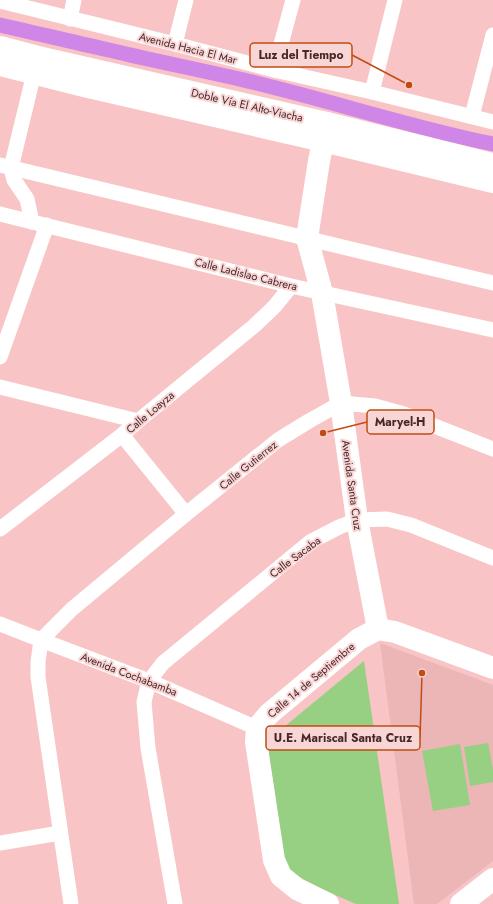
<svg xmlns="http://www.w3.org/2000/svg" width="493" height="904" viewBox="0 0 493 904" font-family="Jost,sans-serif">
  <rect width="100%" height="100%" fill="#f8c4c5"/>
  <path fill="#ecb5b6" d="M 380,643 L 493,685 L 493,861 L 437,904 L 414,904 Z"/>
  <g fill="#97cf83">
    <path d="M 364,661 L 399,904 L 356,904 L 326,891 L 286,870 L 267,741 Z"/>
    <path d="M 488,743 L 493,770 L 493,782 L 470,786 L 464,747 Z"/>
    <path d="M 460,744 L 470,805 L 433,811 L 422,751 Z"/>
  </g>
  <g fill="none" stroke-linecap="round" stroke-linejoin="round">
    <path stroke="#cf86e6" stroke-width="15" d="M 0,25 C 36,33 72,42 109,50 C 158,62 207,71 256,83 C 335,102 413,128 493,144"/>
    <g stroke="#fff" stroke-width="15">
      <path d="M 0,1 L 175,44 L 274,70 L 372,92 L 493,122"/>
      <path d="M 70,19 L 74,0"/>
      <path d="M 175,44 L 186,0"/>
      <path d="M 274,70 L 293,0"/>
      <path d="M 372,92 L 395,0"/>
      <path d="M 472,116 L 493,35"/>
      <path d="M 0,165 L 493,283"/>
      <path d="M 0,214 L 291,286 L 493,330"/>
      <path d="M 32,222 L 27,199 L 14,180 L 11,168 L 36,65"/>
      <path d="M 0,357 L 47,225"/>
      <path d="M 0,387 L 138,421"/>
      <path d="M 122,435 L 186,514"/>
      <path d="M 0,529 L 122,435 L 138,421 L 254,326 L 275,306 L 291,286"/>
      <path d="M 0,624 L 41,640 L 149,681 L 257,728"/>
      <path d="M 0,843 L 60,833"/>
      <path d="M 71,904 L 38,677 L 38,662 L 41,640 L 72,609 L 186,514 L 278,440 L 309,421 L 341,403 L 375,406 L 404,414 L 493,449"/>
      <path d="M 175,904 L 148,748 L 144,702 L 149,681 L 163,663 L 310,542 L 339,527 L 357,520 L 387,519 L 411,525 L 493,558"/>
    </g>
    <g stroke="#fff" stroke-width="22">
      <path d="M 327,123 L 319,161 L 307,238 L 322,293 L 341,403 L 357,520 L 378,629"/>
      <path d="M 328,904 L 297,889 L 281,876 L 274,860 L 256,742 L 257,728 L 269,714 L 359,639 L 378,629 L 395,632 L 493,668"/>
      <path d="M 461,904 L 493,879"/>
    </g>
    <g stroke="#fff" stroke-width="22">
      <path d="M 0,47 L 38,57 L 327,123 L 493,164"/>
      <path d="M 0,65 L 84,86 L 323,141 L 493,182"/>
    </g>
  </g>
  <g text-anchor="middle" stroke-width="4" stroke-linejoin="round" paint-order="stroke">
    <g font-size="11" fill="#482729" stroke="#f9d6d6">
      <text transform="translate(188 48) rotate(14)" y="4">Avenida Hacia El Mar</text>
      <text transform="translate(247 105) rotate(13)" y="4">Doble Vía El Alto-Viacha</text>
      <text transform="translate(246 274) rotate(14)" y="4">Calle Ladislao Cabrera</text>
      <text transform="translate(150 412) rotate(-40)" y="4">Calle Loayza</text>
      <text transform="translate(248 465) rotate(-39)" y="4">Calle Gutierrez</text>
      <text transform="translate(352 485) rotate(82)" y="4">Avenida Santa Cruz</text>
      <text transform="translate(295 557) rotate(-37)" y="4">Calle Sacaba</text>
      <text transform="translate(129 674) rotate(21)" y="4">Avenida Cochabamba</text>
      <text transform="translate(311 680) rotate(-40)" y="4">Calle 14 de Septiembre</text>
    </g>
  </g>
  <path fill="none" stroke="#c04c13" stroke-width="1.5" d="M409 85L352 55M323 433L367 422M422 673L420 738"/>
  <g fill="#c04c13" stroke="#f9d6d6" stroke-width="1.5">
    <circle cx="409" cy="85" r="4"/>
    <circle cx="323" cy="433" r="4"/>
    <circle cx="422" cy="673" r="4"/>
  </g>
  <g fill="#f9d6d6" stroke="#c04c13" stroke-width="1.5">
    <rect x="250" y="43" width="102" height="24" rx="4"/>
    <rect x="367" y="410" width="67" height="24" rx="4"/>
    <rect x="266" y="726" width="154" height="24" rx="4"/>
  </g>
  <g font-size="12" text-anchor="middle" font-weight="bold" fill="#482729">
    <text x="301" y="59">Luz del Tiempo</text>
    <text x="400" y="426">Maryel-H</text>
    <text x="343" y="742">U.E. Mariscal Santa Cruz</text>
  </g>
</svg>
